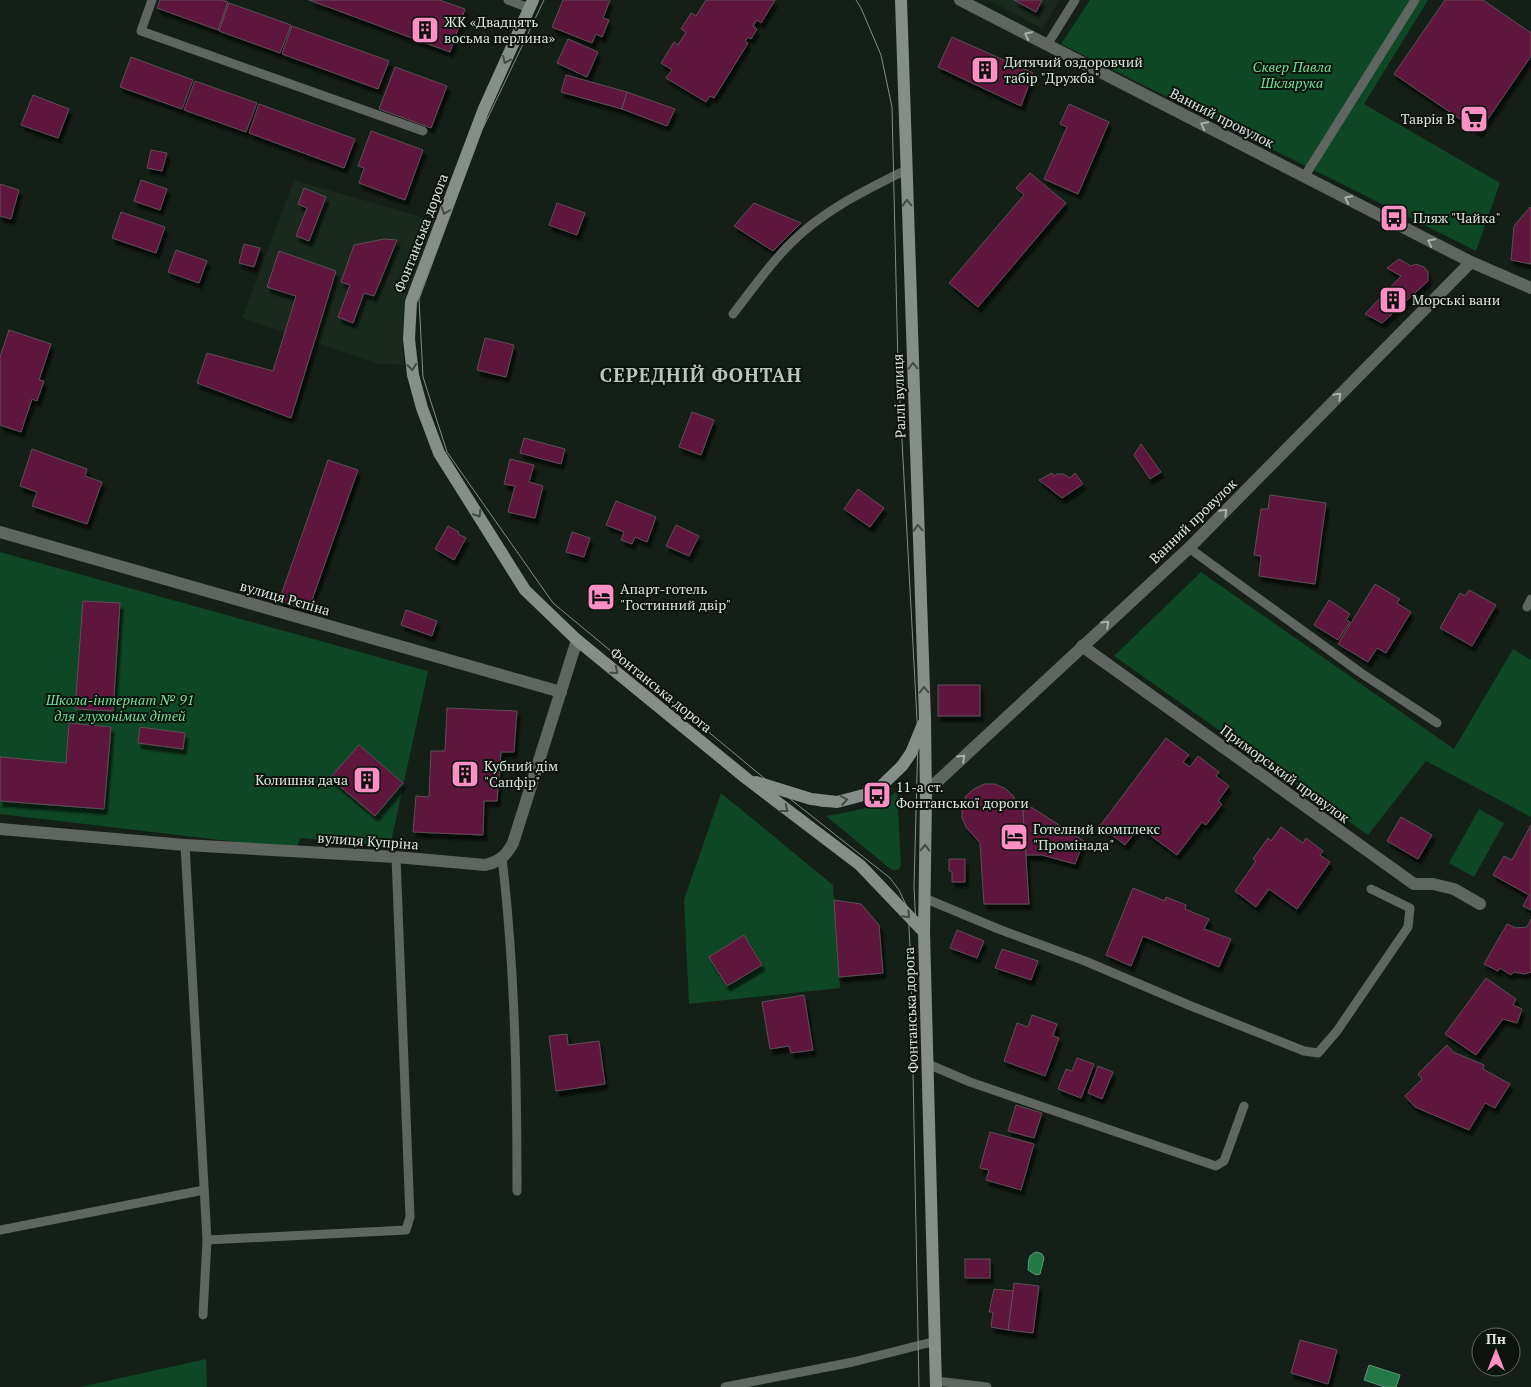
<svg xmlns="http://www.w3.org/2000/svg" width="1531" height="1387" viewBox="0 0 1531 1387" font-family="'PT Serif',serif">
  <defs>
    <filter id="shadow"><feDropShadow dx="3" dy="5.5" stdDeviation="1" flood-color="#0009"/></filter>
  </defs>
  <rect width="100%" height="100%" fill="#141f17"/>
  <g fill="#19291e">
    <path d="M 989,0 L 1059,0 L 1042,29 Z"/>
    <path d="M 294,180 L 435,221 L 405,305 L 402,340 L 404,365 L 380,364 L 242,318 Z"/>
  </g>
  <g fill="#0e4725">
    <path d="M 1090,0 L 1428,0 L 1364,104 L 1500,183 L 1476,251 L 1061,44 Z"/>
    <path d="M 0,552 L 428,671 L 390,847 L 301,838 L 295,849 L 0,814 Z"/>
    <path d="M 1201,572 L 1454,749 L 1513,649 L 1531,660 L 1531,817 L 1426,761 L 1368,835 L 1114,656 Z"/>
    <path d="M 897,791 L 901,866 L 898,870 L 892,870 L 826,816 C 852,811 876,809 897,791 Z"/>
    <path d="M 721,793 L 833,885 L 840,988 L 689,1004 L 684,900 Z"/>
    <path d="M 1479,809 L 1504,823 L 1474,877 L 1449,863 Z"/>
    <path d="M 206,1359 L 207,1387 L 80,1387 Z"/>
  </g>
  <g fill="#237945" stroke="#5b9973">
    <path d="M 1037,1252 L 1042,1254 L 1044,1258 L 1040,1274 L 1036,1275 L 1028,1270 C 1029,1261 1027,1254 1037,1252 Z"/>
    <path d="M 1369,1365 L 1400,1375 L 1396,1387 L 1385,1387 L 1364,1380 Z"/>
  </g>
  <g fill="#5e133d" stroke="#5d4f55" filter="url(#shadow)">
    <path d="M 160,0 L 222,0 L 228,2 L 218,30 L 157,8 Z"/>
    <path d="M 309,0 L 439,0 L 465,9 L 450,52 Z"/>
    <path d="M 563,0 L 610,0 L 603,18 L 609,20 L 602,37 L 596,34 L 592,43 L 552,27 Z"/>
    <path d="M 706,0 L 775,0 L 761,23 L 757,20 L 753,26 L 757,29 L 751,39 L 748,37 L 745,41 L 748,43 L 714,98 L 710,96 L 706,102 L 666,78 L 672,70 L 661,63 L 674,42 L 678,45 L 686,32 L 681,29 L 691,13 L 696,16 Z"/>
    <path d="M 1014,0 L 1042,0 L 1036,12 Z"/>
    <path d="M 1445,0 L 1483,0 L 1531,33 L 1531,56 L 1479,132 L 1394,74 Z"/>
    <path d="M 229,3 L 291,25 L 280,53 L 219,31 Z"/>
    <path d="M 292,26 L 389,61 L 378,89 L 282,54 Z"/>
    <path d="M 952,37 L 1033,73 L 1021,106 L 938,67 Z"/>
    <path d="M 568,39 L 598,52 L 587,77 L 557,63 Z"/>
    <path d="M 131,57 L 193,80 L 182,109 L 120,87 Z"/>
    <path d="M 395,67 L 447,86 L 431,128 L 379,109 Z"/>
    <path d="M 566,75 L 627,92 L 622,109 L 561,92 Z"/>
    <path d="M 195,81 L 257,103 L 246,132 L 184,110 Z"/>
    <path d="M 627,92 L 675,109 L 667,126 L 622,109 Z"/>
    <path d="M 33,95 L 69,109 L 58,138 L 21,125 Z"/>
    <path d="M 259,104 L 355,139 L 344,168 L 249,133 Z"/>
    <path d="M 1069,104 L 1109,122 L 1078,194 L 1044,179 L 1067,127 L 1060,124 Z"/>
    <path d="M 371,131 L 423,150 L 405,200 L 359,183 L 364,168 L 358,166 Z"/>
    <path d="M 151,150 L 167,153 L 162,171 L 147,168 Z"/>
    <path d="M 1030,173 L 1066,203 L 978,307 L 949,283 L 1024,195 L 1016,188 Z"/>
    <path d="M 141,180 L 167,189 L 160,210 L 134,201 Z"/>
    <path d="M 0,184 L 19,190 L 11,219 L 0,216 Z"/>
    <path d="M 304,188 L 326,197 L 309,241 L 296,236 L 307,208 L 298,204 Z"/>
    <path d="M 557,203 L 585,213 L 577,235 L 549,225 Z"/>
    <path d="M 754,203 L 801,223 L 773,251 L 734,226 Z"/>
    <path d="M 1530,207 L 1531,208 L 1531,264 L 1511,260 L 1514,226 Z"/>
    <path d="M 121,212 L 165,227 L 156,253 L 112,238 Z"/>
    <path d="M 384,239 L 397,240 L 374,296 L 364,293 L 353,323 L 338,317 L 350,285 L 341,282 L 354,245 Z"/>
    <path d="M 244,244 L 260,248 L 254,267 L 239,263 Z"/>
    <path d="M 176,250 L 207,261 L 199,283 L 168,272 Z"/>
    <path d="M 279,251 L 336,271 L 291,418 L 197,383 L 207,353 L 273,371 L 296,296 L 267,287 Z"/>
    <path d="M 1399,259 L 1411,266 L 1416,264 L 1424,267 L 1428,272 L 1428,281 L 1382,323 L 1365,314 L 1401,276 L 1387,268 Z"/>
    <path d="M 9,330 L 51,344 L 39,380 L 44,381 L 37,401 L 32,399 L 21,432 L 0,425 L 0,357 Z"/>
    <path d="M 485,338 L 514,345 L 506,377 L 477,370 Z"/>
    <path d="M 692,412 L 714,420 L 701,455 L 679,447 Z"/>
    <path d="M 524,438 L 565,449 L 561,464 L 520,453 Z"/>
    <path d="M 1141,444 L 1161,472 L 1150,479 L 1134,455 Z"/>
    <path d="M 32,449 L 87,469 L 85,476 L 102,482 L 87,524 L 32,506 L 37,492 L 20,486 Z"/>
    <path d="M 510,459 L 534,465 L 529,482 L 543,486 L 535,518 L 508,512 L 515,486 L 504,484 Z"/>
    <path d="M 328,460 L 358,470 L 308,611 L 279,601 Z"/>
    <path d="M 1052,473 L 1054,476 L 1057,474 L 1063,474 L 1070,478 L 1075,473 L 1083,484 L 1062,498 L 1039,480 Z"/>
    <path d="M 858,489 L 884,508 L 870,527 L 844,509 Z"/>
    <path d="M 1270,495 L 1326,503 L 1315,584 L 1259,576 L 1261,556 L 1254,555 L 1261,509 L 1268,509 Z"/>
    <path d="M 616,501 L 656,517 L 647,542 L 635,537 L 632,544 L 621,540 L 624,532 L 606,525 Z"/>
    <path d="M 676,525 L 699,536 L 689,556 L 666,546 Z"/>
    <path d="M 448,526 L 459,532 L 458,534 L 466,538 L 454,560 L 435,549 Z"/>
    <path d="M 572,532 L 590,538 L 584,557 L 566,552 Z"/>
    <path d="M 1375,584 L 1400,599 L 1397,603 L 1411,612 L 1386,653 L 1377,648 L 1368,662 L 1338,644 Z"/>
    <path d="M 1469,590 L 1496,605 L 1472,646 L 1440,628 L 1460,593 L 1465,596 Z"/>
    <path d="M 1329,600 L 1350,614 L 1346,620 L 1350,622 L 1338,640 L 1314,625 Z"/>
    <path d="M 83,601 L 120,603 L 113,711 L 75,709 Z"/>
    <path d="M 406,610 L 437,621 L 432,636 L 401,625 Z"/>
    <rect x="938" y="685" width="42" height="31"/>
    <path d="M 447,708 L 517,711 L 514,752 L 501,752 L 497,801 L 484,801 L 483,835 L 413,832 L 416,796 L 429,797 L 431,751 L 445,751 Z"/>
    <path d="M 69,723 L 111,727 L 104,809 L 0,801 L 0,757 L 66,763 Z"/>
    <path d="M 140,727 L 185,733 L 183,749 L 138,743 Z"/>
    <path d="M 1166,738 L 1189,755 L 1183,762 L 1190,767 L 1198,756 L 1219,772 L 1216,776 L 1229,786 L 1218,801 L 1222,804 L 1206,825 L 1202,822 L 1177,855 L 1139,827 L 1125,845 L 1100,826 Z"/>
    <path d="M 359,745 L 403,783 L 375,816 L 330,778 Z"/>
    <path d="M 984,784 L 995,784 L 1006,789 L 1013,796 L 1023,811 L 1029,904 L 984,904 L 980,843 L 966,827 L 962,817 L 962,807 L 966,796 L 974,789 Z"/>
    <path d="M 1031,807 L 1084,841 L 1075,864 L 1042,855 L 1026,855 L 1023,811 Z"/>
    <path d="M 1401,817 L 1432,835 L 1418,859 L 1387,841 Z"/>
    <path d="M 1531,825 L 1531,910 L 1523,906 L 1529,895 L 1493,875 L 1504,856 L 1512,860 Z"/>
    <path d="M 1281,827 L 1303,843 L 1306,838 L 1323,851 L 1320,855 L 1330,862 L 1297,909 L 1269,889 L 1256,907 L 1235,891 L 1256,861 L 1253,859 L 1268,838 L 1271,841 Z"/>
    <path d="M 949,859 L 965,859 L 965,882 L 952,882 L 952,871 L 949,871 Z"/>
    <path d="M 1133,888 L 1165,901 L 1166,897 L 1186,905 L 1185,909 L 1209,919 L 1204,929 L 1231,939 L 1219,967 L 1143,936 L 1131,966 L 1106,955 Z"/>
    <path d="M 834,900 L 861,904 L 879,925 L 883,973 L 839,977 Z"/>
    <path d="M 1531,919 L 1531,972 L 1525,974 L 1514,972 L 1511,975 L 1500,968 L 1498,971 L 1484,964 L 1507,924 L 1516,928 L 1527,927 Z"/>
    <path d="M 957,930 L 984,941 L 977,958 L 950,948 Z"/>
    <path d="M 744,935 L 762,965 L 727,986 L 709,957 Z"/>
    <path d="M 1002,949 L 1038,961 L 1031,980 L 995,968 Z"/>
    <path d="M 1486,978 L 1516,999 L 1513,1005 L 1522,1009 L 1517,1023 L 1503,1019 L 1476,1055 L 1445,1034 Z"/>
    <path d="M 804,995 L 813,1050 L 791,1053 L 789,1046 L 770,1049 L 762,1002 Z"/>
    <path d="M 1032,1015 L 1057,1024 L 1053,1036 L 1059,1038 L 1045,1076 L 1004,1061 L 1017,1023 L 1028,1027 Z"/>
    <path d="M 567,1034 L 568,1045 L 599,1041 L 605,1084 L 556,1091 L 549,1036 Z"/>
    <path d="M 1447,1045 L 1453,1052 L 1484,1065 L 1483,1069 L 1510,1084 L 1495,1108 L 1485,1103 L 1469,1130 L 1415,1107 L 1405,1096 L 1422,1079 L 1418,1074 Z"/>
    <path d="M 1077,1058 L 1094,1064 L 1081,1098 L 1058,1089 L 1066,1069 L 1072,1071 Z"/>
    <path d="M 1098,1066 L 1113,1072 L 1102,1099 L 1088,1093 Z"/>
    <path d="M 1016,1105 L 1042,1113 L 1034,1138 L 1008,1131 Z"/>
    <path d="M 990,1132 L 1034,1144 L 1021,1190 L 986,1180 L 989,1170 L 980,1168 Z"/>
    <rect x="965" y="1259" width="25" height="19"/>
    <path d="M 1014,1283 L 1039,1286 L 1033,1333 L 1008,1330 Z"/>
    <path d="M 994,1289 L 1013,1291 L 1008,1330 L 991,1327 L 993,1312 L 989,1312 Z"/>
    <path d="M 1300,1340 L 1337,1350 L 1328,1384 L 1291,1373 Z"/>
  </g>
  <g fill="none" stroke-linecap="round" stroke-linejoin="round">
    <g stroke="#5f6560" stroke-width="9">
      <path d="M 152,0 L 141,31 L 423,131"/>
      <path d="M 508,0 L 529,8"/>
      <path d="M 1047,45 L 1075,0"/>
      <path d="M 1304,177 L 1415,0"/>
      <path d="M 733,314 C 752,290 770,263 792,242 C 824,210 866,190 906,170"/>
      <path d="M 1189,548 L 1361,673 L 1437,723"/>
      <path d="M 1527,607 L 1531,599"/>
      <path d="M 185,845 L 207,1240 L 203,1315"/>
      <path d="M 502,858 C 515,968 517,1080 517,1191"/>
      <path d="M 924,898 L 1001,930 L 1085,961 L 1191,1006 L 1304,1051 L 1318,1053 L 1337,1031 L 1408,927 L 1410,908 L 1371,889"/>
      <path d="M 928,1064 L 970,1082 L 1216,1166 L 1224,1161 L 1244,1106"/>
      <path d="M 0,1230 L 204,1190"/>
      <path d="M 207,1240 L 406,1230 L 410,1217 L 396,857"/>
      <path d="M 936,1381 L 987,1387"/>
      <path d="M 725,1387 L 853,1362 L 936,1341"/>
    </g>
    <g stroke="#5f6560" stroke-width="12">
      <path d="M 960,0 L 1471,262 L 1531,288"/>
      <path d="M 0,532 L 561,692"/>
      <path d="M 1082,646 L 1414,884 L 1433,884 L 1454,889 L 1480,904"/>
      <path d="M 926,792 L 1189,548 L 1471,262"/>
      <path d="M 0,829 L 185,845 L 396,857 L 485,865 C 499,862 506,856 513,843 L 577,640"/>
    </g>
    <g stroke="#858e88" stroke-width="12">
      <path d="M 533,0 L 483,111 L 411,302 L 409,339 L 413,375 L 422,408 L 439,453 L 525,590 L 577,640 L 747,779 L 860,865 L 924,932"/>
      <path d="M 901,0 L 925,719 L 926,800 L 924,932 L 936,1387"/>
      <path d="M 756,782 L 811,799 L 837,802 L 875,792 L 902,766 L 911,753 L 923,724"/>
    </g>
    <g stroke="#848d86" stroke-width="1">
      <path d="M 544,0 L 482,130 L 419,299 L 423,377 L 447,452 L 553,603 L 770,783 L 890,878 L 899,890 L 908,909 L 911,966 L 919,1387"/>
      <path d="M 856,0 L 861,8 L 881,55 L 892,107 L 898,366 L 918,738 L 914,887 L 916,927"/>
      <path d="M 795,795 C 804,799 810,803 820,806 C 829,808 841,805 850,803 C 889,794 902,776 914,739"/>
    </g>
  </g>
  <defs><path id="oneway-chevron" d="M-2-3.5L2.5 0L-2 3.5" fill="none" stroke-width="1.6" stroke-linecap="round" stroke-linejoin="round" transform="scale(1.25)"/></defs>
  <g stroke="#abb1ac">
    <use href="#oneway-chevron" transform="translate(1028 35) rotate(-153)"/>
    <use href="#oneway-chevron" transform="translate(1204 125) rotate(-153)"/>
    <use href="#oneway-chevron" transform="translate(1348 199) rotate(-153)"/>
    <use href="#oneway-chevron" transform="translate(1431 242) rotate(-153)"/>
    <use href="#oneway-chevron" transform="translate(1338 396) rotate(-45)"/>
    <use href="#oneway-chevron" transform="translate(1224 512) rotate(-45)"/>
    <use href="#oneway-chevron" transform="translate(1106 624) rotate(-43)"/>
    <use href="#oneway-chevron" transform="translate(962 758) rotate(-43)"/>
  </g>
  <g stroke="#424b45">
    <use href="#oneway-chevron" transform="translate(506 60) rotate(114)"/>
    <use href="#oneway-chevron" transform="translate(907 203) rotate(-92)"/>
    <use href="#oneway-chevron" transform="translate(445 211) rotate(111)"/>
    <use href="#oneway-chevron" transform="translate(913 366) rotate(-92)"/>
    <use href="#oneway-chevron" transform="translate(412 367) rotate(83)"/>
    <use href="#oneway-chevron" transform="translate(478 514) rotate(58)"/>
    <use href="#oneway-chevron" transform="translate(918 528) rotate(-92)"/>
    <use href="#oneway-chevron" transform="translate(615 671) rotate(39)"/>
    <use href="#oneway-chevron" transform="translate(924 690) rotate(-92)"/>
    <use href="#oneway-chevron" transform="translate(844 800) rotate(-11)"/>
    <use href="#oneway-chevron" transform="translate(785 809) rotate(38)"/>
    <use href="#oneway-chevron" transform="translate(925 848) rotate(-89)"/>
    <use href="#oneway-chevron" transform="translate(907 915) rotate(46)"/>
  </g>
  <defs>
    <symbol id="building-square" viewBox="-11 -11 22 22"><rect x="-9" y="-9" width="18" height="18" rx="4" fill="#fc8fc3" stroke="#0b150e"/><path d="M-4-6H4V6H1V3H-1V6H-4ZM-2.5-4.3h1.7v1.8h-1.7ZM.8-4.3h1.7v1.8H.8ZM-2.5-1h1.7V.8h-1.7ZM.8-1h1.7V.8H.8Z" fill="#111"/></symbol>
    <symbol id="supermarket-square" viewBox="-11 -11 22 22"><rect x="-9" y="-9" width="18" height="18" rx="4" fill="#fc8fc3" stroke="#0b150e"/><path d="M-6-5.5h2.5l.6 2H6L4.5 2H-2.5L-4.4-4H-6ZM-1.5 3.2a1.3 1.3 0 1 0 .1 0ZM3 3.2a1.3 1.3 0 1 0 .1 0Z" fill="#111"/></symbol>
    <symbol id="bus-square" viewBox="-11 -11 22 22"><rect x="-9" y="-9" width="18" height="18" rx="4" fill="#fc8fc3" stroke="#0b150e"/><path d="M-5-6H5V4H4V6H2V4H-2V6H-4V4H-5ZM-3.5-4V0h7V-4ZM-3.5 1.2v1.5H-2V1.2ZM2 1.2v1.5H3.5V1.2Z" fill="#111"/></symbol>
    <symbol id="hotel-square" viewBox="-11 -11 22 22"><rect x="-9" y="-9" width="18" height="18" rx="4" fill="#fc8fc3" stroke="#0b150e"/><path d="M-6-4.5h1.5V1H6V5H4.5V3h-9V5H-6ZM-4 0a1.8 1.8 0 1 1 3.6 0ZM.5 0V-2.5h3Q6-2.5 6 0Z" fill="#111"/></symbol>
  </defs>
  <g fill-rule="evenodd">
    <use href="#building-square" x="409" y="14" width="32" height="32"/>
    <use href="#building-square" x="969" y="54" width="32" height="32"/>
    <use href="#supermarket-square" x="1458" y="103" width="32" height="32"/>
    <use href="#bus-square" x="1378" y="202" width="32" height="32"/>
    <use href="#building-square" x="1377" y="284" width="32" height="32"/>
    <use href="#hotel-square" x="585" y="581" width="32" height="32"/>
    <use href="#building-square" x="449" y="758" width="32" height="32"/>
    <use href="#building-square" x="351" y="764" width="32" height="32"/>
    <use href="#bus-square" x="861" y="779" width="32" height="32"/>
    <use href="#hotel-square" x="998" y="821" width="32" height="32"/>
  </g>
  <g text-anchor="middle" stroke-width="4" stroke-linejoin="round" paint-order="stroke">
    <g font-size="14" fill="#dde4de" stroke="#0b150e" text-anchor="start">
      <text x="444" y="27">ЖК «Двадцять<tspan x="444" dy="16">восьма перлина»</tspan></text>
      <text x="1004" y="67">Дитячий оздоровчий<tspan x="1004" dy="16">табір "Дружба"</tspan></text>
      <text x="1455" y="124" text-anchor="end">Таврія В</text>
      <text x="1413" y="223">Пляж "Чайка"</text>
      <text x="1412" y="305">Морські вани</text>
      <text x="620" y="594">Апарт-готель<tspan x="620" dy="16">"Гостинний двір"</tspan></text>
      <text x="484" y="771">Кубний дім<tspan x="484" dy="16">"Сапфір"</tspan></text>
      <text x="348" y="785" text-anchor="end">Колишня дача</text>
      <text x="896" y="792">11-а ст.<tspan x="896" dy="16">Фонтанської дороги</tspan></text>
      <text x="1033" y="834">Готелний комплекс<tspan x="1033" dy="16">"Промінада"</tspan></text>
    </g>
    <g font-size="14" font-style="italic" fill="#72e096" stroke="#0b150e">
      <text x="1292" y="72">Сквер Павла<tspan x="1292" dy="16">Шклярука</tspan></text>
      <text x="120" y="705">Школа-інтернат № 91<tspan x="120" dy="16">для глухонімих дітей</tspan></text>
    </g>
    <g font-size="14" fill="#dde4de" stroke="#0b150e">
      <text transform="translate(1222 118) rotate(27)" y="5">Ванний провулок</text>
      <text transform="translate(421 233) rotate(-69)" y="5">Фонтанська дорога</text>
      <text transform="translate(899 396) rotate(-92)" y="5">Раллі вулиця</text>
      <text transform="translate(1193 521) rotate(-44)" y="5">Ванний провулок</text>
      <text transform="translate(285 598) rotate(16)" y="5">вулиця Рєпіна</text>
      <text transform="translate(661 690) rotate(39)" y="5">Фонтанська дорога</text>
      <text transform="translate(1285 774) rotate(36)" y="5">Приморський провулок</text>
      <text transform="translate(368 841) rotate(4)" y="5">вулиця Купріна</text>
      <text transform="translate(911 1010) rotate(-92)" y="5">Фонтанська дорога</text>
    </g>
    <g font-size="19" font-weight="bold" letter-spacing="1" fill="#b8c6bc" stroke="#0b150e">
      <text x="701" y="382">СЕРЕДНІЙ ФОНТАН</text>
    </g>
  </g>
  <g transform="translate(1496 1352)"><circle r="24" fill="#0b150e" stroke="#5f6861"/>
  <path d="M0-4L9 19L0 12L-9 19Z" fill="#fc8fc3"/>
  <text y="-8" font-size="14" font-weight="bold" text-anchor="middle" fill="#dde4de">Пн</text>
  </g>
</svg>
